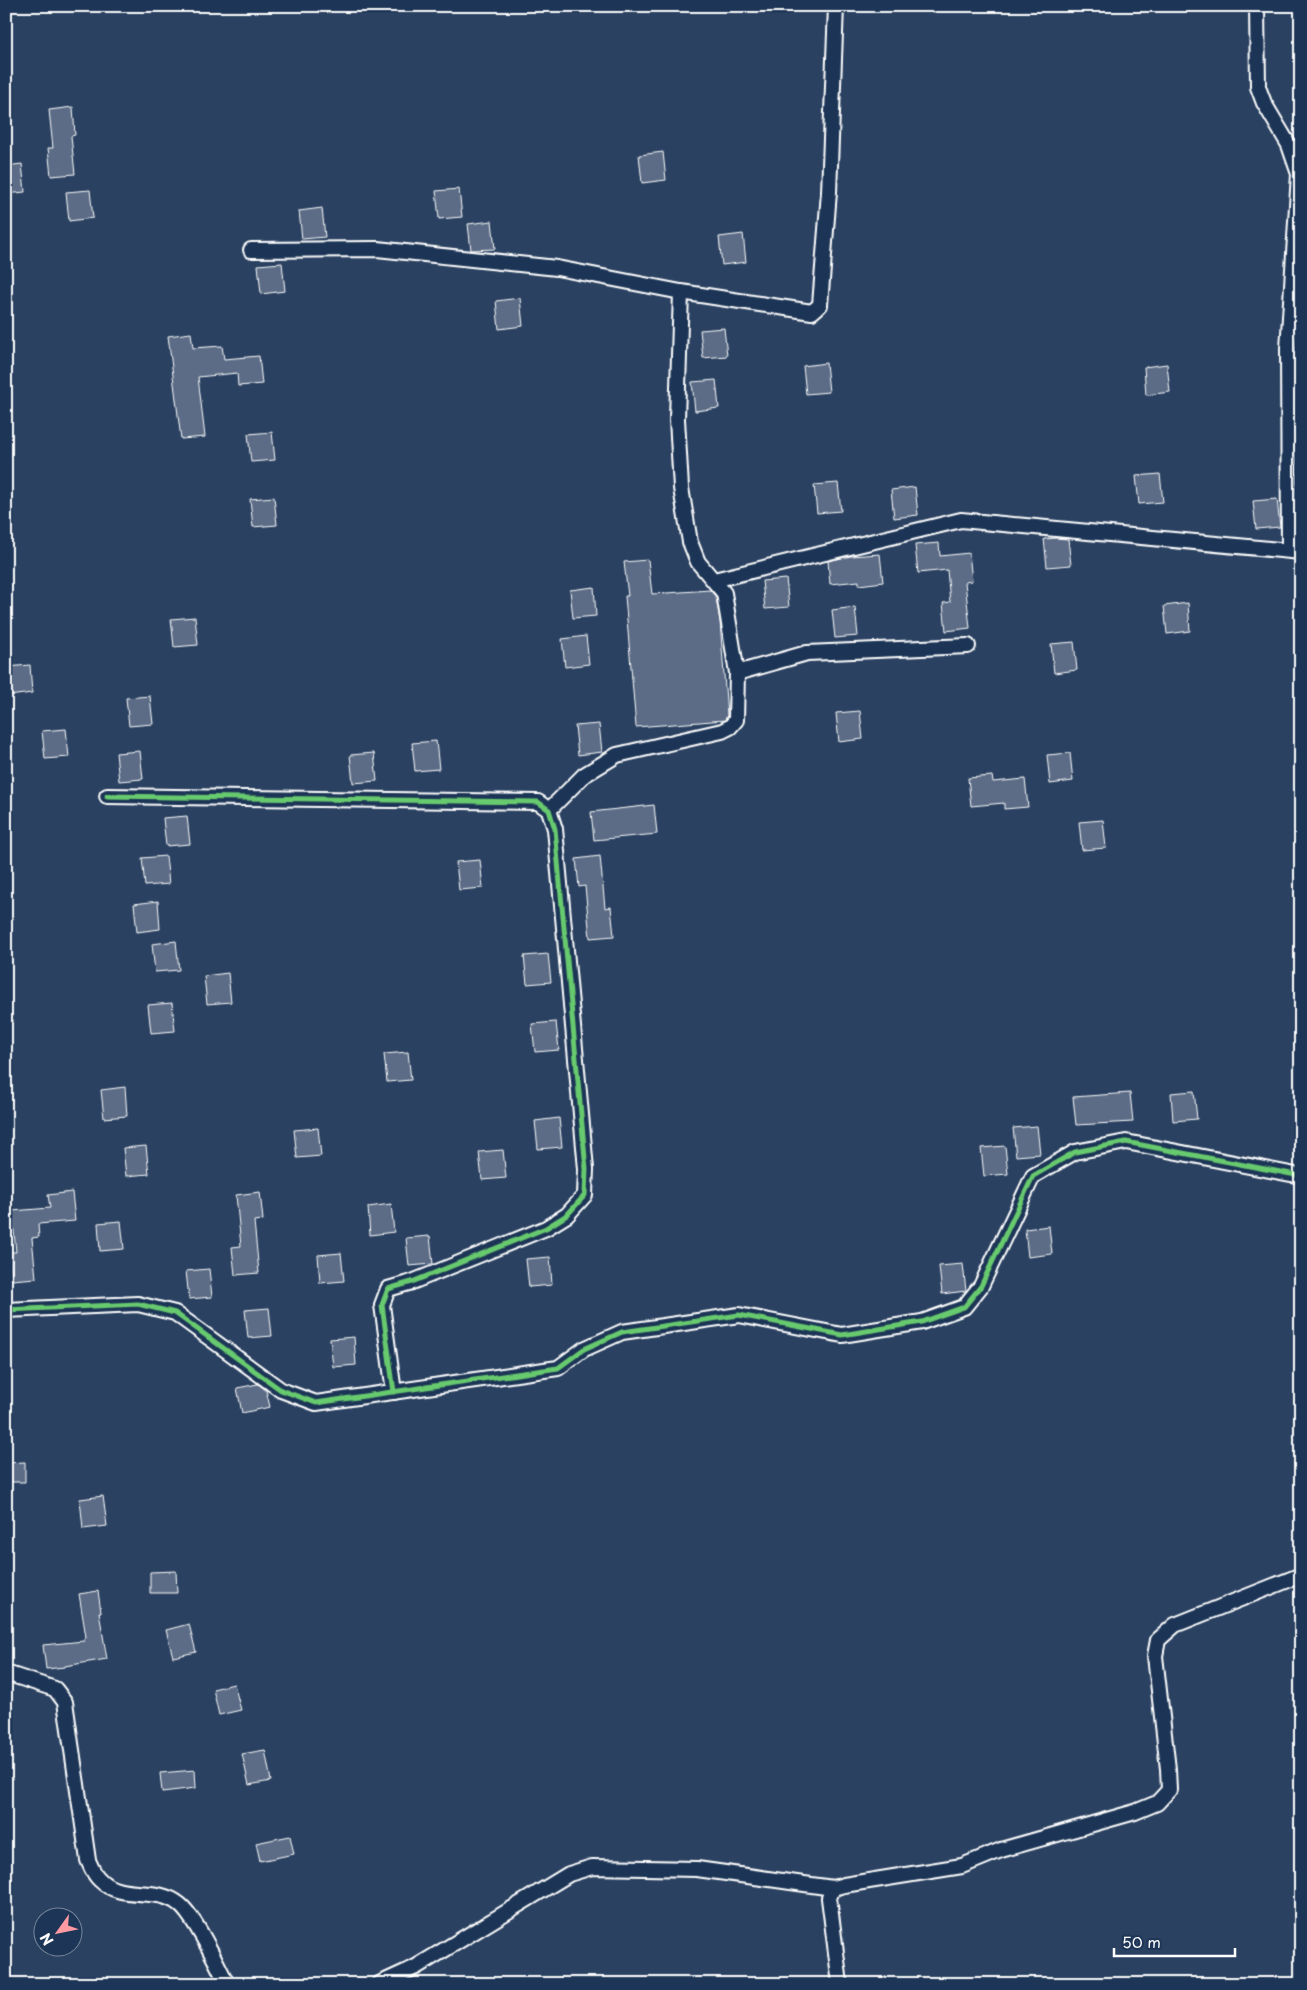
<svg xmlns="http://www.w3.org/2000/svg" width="1307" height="1990" viewBox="0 0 1307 1990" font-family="'Playpen Sans',sans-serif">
  <rect width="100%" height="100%" fill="#2a4161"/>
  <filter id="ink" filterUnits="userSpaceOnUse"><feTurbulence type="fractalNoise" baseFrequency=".02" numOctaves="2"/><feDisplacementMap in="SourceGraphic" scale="10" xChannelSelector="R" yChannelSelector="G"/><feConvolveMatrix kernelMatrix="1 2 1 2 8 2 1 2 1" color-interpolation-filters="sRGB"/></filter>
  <g filter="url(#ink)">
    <g fill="#5b6c86" stroke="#fff">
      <path d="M 73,107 L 75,135 L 71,136 L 75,174 L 51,176 L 48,148 L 53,148 L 49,110 Z"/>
      <path d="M 663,152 L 666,180 L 642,183 L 639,155 Z"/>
      <path d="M 22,164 L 25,192 L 6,194 L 6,166 Z"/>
      <path d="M 459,189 L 462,217 L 439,219 L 436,191 Z"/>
      <path d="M 90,190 L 93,218 L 69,221 L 66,192 Z"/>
      <path d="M 322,208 L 325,237 L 302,239 L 299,211 Z"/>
      <path d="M 492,221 L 495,249 L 471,250 L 468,224 Z"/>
      <path d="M 743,234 L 746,262 L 722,265 L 719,237 Z"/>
      <path d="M 282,263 L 285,291 L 261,294 L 258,265 Z"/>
      <path d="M 520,298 L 523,326 L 499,329 L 496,301 Z"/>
      <path d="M 724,328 L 727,356 L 703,358 L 700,330 Z"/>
      <path d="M 191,333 L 193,348 L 222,346 L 224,359 L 259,356 L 262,384 L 238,386 L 237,373 L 198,377 L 205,437 L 181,439 L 168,336 Z"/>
      <path d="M 826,363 L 829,392 L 806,394 L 803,366 Z"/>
      <path d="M 1167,364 L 1170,392 L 1146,395 L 1144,367 Z"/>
      <path d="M 716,380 L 719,408 L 695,411 L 692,382 Z"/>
      <path d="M 272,432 L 275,460 L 251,462 L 248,434 Z"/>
      <path d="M 1160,474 L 1163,502 L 1139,504 L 1136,476 Z"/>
      <path d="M 838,483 L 841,511 L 817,513 L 814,485 Z"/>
      <path d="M 915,487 L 918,515 L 894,518 L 891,490 Z"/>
      <path d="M 274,497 L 277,525 L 253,527 L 250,499 Z"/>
      <path d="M 1277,499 L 1280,527 L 1256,529 L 1253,501 Z"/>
      <path d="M 1056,538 L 1068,539 L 1071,565 L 1047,567 L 1044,539 Z"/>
      <path d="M 939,543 L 940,556 L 969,553 L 972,581 L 965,582 L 970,628 L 946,631 L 943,603 L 950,602 L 947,570 L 918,573 L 915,545 Z"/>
      <path d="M 880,554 L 883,582 L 859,585 L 859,581 L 830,584 L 828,561 L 851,556 Z"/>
      <path d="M 648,560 L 652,594 L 710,590 L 716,597 L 720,621 L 727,715 L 725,720 L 636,727 L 625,596 L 628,596 L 624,562 Z"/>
      <path d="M 786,579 L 789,607 L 765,609 L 762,581 Z"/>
      <path d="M 594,587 L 596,616 L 573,618 L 570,590 Z"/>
      <path d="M 1188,603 L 1190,631 L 1167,634 L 1164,606 Z"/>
      <path d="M 855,607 L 858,636 L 835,638 L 832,610 Z"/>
      <path d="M 195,617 L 198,645 L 174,647 L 171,619 Z"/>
      <path d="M 586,636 L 589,664 L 565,667 L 562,639 Z"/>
      <path d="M 1074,642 L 1077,670 L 1054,673 L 1051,644 Z"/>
      <path d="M 30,665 L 32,693 L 9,696 L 6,667 Z"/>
      <path d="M 150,696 L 153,724 L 129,726 L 126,698 Z"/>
      <path d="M 860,711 L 863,739 L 839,742 L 836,713 Z"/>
      <path d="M 599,724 L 602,752 L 578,755 L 575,726 Z"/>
      <path d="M 66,729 L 69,757 L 45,759 L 42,731 Z"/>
      <path d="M 436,741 L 439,769 L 415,771 L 412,743 Z"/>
      <path d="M 140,751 L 143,779 L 119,781 L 116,753 Z"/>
      <path d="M 374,753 L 377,781 L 353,783 L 350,755 Z"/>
      <path d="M 1070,753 L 1073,781 L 1050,784 L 1047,755 Z"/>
      <path d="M 992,776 L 993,782 L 1025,779 L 1028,807 L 1004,809 L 1004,803 L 971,806 L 968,778 Z"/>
      <path d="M 654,805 L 657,834 L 594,840 L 591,812 Z"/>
      <path d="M 187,816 L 190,844 L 166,846 L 163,818 Z"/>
      <path d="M 1103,820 L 1106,848 L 1082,850 L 1079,822 Z"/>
      <path d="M 166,856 L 169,884 L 145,886 L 142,858 Z"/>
      <path d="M 600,856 L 605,908 L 611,907 L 614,936 L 590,938 L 585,886 L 579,887 L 576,859 Z"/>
      <path d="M 480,860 L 483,888 L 459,890 L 456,862 Z"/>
      <path d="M 158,901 L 160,929 L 137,932 L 134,904 Z"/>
      <path d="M 176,941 L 179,970 L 155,972 L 152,944 Z"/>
      <path d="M 548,954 L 551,982 L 527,984 L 524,956 Z"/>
      <path d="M 228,973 L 231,1002 L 207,1004 L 204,976 Z"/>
      <path d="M 172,1003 L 175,1031 L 151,1033 L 148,1005 Z"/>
      <path d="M 556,1022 L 559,1050 L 535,1052 L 532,1024 Z"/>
      <path d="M 408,1052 L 411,1080 L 387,1082 L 384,1054 Z"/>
      <path d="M 125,1087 L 127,1116 L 104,1118 L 101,1090 Z"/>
      <path d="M 1194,1091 L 1197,1119 L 1173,1121 L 1171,1093 Z"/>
      <path d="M 1130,1093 L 1133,1122 L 1076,1125 L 1073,1097 Z"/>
      <path d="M 559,1118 L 562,1147 L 538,1149 L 535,1121 Z"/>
      <path d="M 1037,1126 L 1040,1154 L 1016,1156 L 1013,1128 Z"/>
      <path d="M 318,1128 L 321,1156 L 297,1158 L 294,1130 Z"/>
      <path d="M 146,1146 L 149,1174 L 126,1176 L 123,1148 Z"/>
      <path d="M 1005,1146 L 1008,1174 L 984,1176 L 981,1148 Z"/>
      <path d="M 503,1150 L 506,1178 L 482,1180 L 479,1152 Z"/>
      <path d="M 72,1192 L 75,1221 L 38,1224 L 39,1237 L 32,1238 L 36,1278 L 12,1280 L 9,1252 L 16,1252 L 12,1211 L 50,1208 L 48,1195 Z"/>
      <path d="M 260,1192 L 263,1220 L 254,1221 L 259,1273 L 235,1275 L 232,1247 L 241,1246 L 236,1195 Z"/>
      <path d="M 391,1204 L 394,1232 L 370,1235 L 368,1207 Z"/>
      <path d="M 121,1221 L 124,1249 L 100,1251 L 98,1223 Z"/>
      <path d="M 1049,1226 L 1052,1254 L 1028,1257 L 1025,1229 Z"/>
      <path d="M 430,1236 L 433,1264 L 409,1266 L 406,1238 Z"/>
      <path d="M 341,1253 L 344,1281 L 320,1283 L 318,1255 Z"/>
      <path d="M 550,1257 L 552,1285 L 529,1287 L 526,1259 Z"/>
      <path d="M 963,1264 L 966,1291 L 942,1294 L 939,1266 Z"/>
      <path d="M 209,1269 L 212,1297 L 189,1299 L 186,1271 Z"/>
      <path d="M 269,1308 L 272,1336 L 248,1338 L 245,1310 Z"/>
      <path d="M 354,1337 L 356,1365 L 333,1367 L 330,1339 Z"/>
      <path d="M 258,1384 L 266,1390 L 270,1407 L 242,1413 L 237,1388 Z"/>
      <path d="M 25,1462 L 25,1482 L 6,1482 L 6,1463 Z"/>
      <path d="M 103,1496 L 107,1526 L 83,1529 L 80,1499 Z"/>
      <path d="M 176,1571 L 177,1593 L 150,1593 L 150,1572 Z"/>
      <path d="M 98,1591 L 101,1612 L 99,1612 L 107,1659 L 65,1666 L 65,1667 L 46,1669 L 43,1645 L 84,1641 L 84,1638 L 86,1637 L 79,1594 Z"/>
      <path d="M 189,1624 L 196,1652 L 173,1657 L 166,1630 Z"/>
      <path d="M 234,1684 L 241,1710 L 219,1715 L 213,1689 Z"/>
      <path d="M 265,1750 L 271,1781 L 249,1785 L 242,1754 Z"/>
      <path d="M 195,1770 L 196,1788 L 162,1792 L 160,1773 Z"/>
      <path d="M 290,1836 L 294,1854 L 260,1861 L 256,1843 Z"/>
    </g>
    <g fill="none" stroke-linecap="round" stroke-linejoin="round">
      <defs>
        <g id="minor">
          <path d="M 1257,6 L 1258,87 L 1264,103 L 1289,145 L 1299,174 L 1288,349 L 1289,550"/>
          <path d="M 251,250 L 377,249 L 557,268 L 681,292 L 812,312 L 820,305 L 829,192 L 836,6"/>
          <path d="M 714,580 L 961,520 L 1301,552"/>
          <path d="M 737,673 L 807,653 L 968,646"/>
          <path d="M 107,796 L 538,802 L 549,810 L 555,829 L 586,1169 L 585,1195 L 567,1215 L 546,1228 L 412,1282 L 388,1289 L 382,1305 L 394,1392"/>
          <path d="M 549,810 L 584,775 L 617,755 L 722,731 L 730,727 L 736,720 L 737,673 L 724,593 L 698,562 L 690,542 L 681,488 L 677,419 L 681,292"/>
          <path d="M 6,1310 L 138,1304 L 175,1313 L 281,1390 L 316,1403 L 558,1368 L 584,1349 L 622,1332 L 739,1315 L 842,1335 L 922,1322 L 964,1307 L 981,1286 L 1033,1176 L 1075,1152 L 1126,1142 L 1301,1176"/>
          <path d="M 6,1673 L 55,1689 L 65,1702 L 88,1860 C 91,1867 94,1875 100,1880 C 122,1902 155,1885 179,1904 C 195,1916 217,1964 227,1984"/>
          <path d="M 379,1984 L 416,1967 L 569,1874 L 592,1867 L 697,1869 L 833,1888"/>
          <path d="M 840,1984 L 829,1898 L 833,1888 L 844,1885 L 962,1866 L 1001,1850 L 1135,1812 L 1157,1803 L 1169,1790 L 1168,1769 L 1155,1656 L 1158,1640 L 1175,1625 L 1301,1575"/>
        </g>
      </defs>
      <use href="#minor" stroke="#fff" stroke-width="18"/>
      <use href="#minor" stroke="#1d3557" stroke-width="14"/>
      <defs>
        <g id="cycleway">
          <path d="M 107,796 L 538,802 L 549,810 L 555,829 L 586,1169 L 585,1195 L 567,1215 L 546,1228 L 412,1282 L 388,1289 L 382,1305 L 394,1392"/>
          <path d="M 6,1310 L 138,1304 L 175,1313 L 281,1390 L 316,1403 L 558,1368 L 584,1349 L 622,1332 L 739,1315 L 842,1335 L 922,1322 L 964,1307 L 981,1286 L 1033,1176 L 1075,1152 L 1126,1142 L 1301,1176"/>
        </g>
      </defs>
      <use href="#cycleway" stroke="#1d3557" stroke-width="8"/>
      <use href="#cycleway" stroke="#67ca6e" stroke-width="5"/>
    </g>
  </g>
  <rect width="1307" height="1990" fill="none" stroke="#1d3557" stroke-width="25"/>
  <rect x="12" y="12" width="1282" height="1965" fill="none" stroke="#fff" stroke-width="2" filter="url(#ink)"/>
  <g transform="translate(58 1932) rotate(237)"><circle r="24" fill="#1d3557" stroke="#77869a"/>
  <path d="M0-4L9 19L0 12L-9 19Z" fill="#ff9aa2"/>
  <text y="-8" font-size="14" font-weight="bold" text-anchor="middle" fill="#ffffff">N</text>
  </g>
  <path d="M1114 1948v8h121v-8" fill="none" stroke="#ffffff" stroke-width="2.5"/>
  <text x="1122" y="1948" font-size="15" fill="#ffffff" stroke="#1d3557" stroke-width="4" paint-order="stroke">50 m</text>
</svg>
